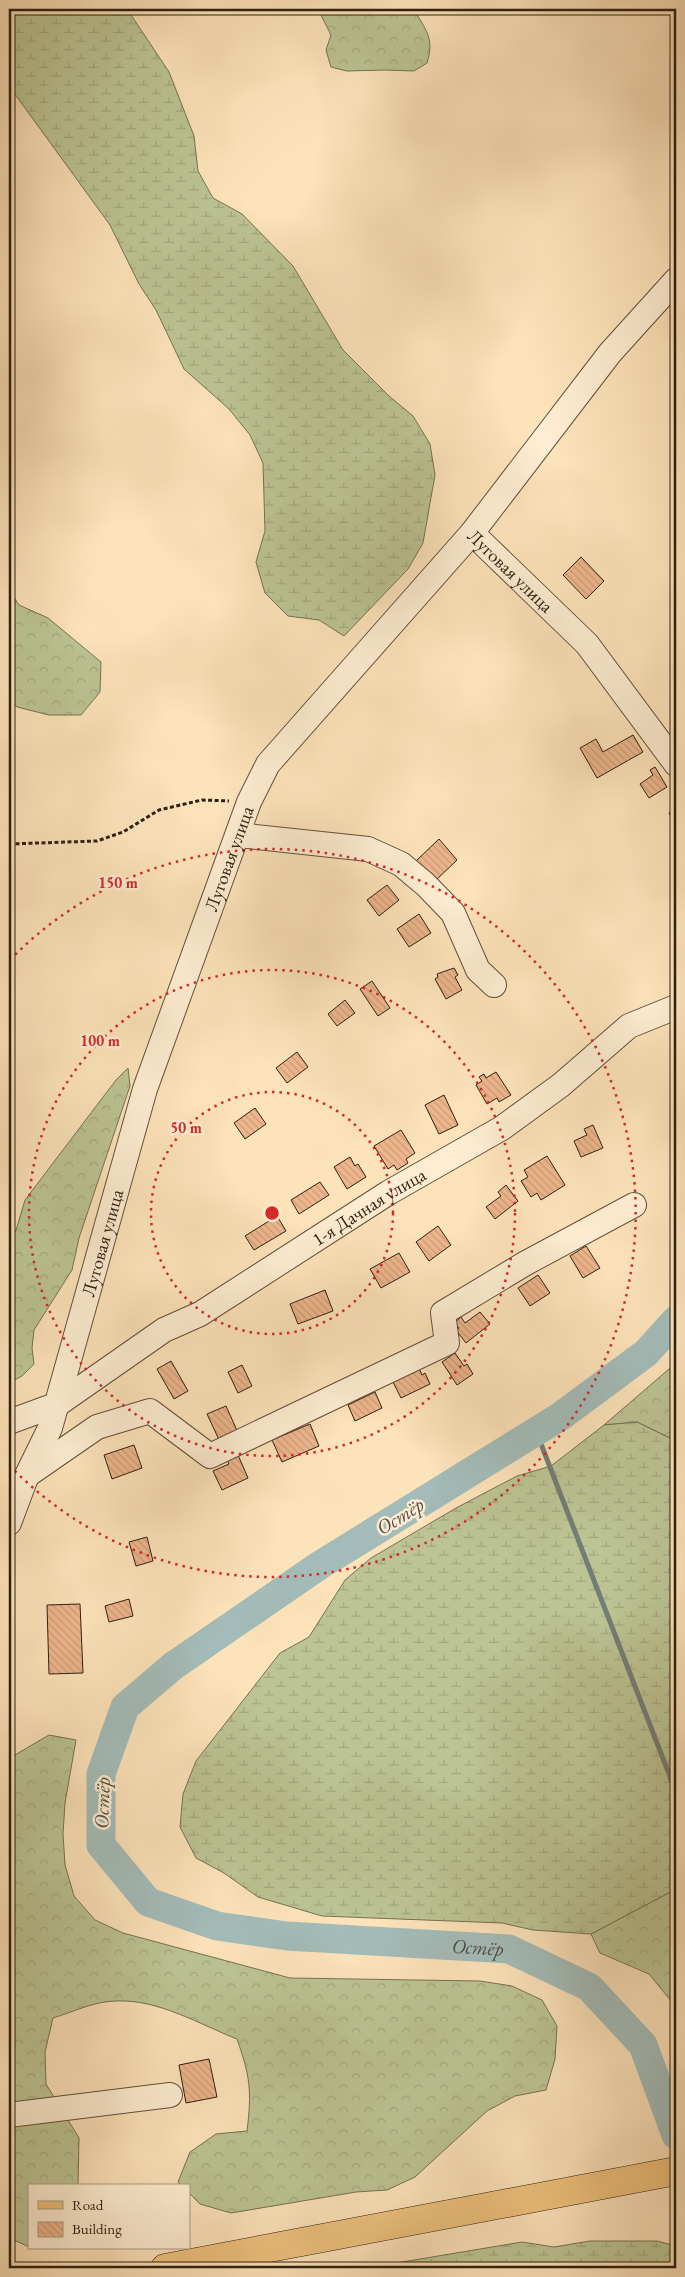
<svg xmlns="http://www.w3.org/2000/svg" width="685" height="2277" viewBox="0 0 685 2277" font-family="'EB Garamond',serif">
  <defs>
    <pattern id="forest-crowns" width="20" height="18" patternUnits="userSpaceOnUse" patternTransform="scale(1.25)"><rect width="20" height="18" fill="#bcc493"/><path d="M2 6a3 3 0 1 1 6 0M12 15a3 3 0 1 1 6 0" fill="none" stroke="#a2a87e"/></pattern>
    <pattern id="wetland-marsh" width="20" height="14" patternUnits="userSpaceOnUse" patternTransform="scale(1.25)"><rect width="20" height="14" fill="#bcc493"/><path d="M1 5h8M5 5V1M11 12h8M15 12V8" fill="none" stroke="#a2a87e"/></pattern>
    <pattern id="building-back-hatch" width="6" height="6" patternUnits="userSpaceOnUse" patternTransform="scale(1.25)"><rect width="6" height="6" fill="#eeb68c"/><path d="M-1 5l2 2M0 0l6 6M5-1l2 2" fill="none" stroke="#cc9c78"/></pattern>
  </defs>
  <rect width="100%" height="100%" fill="#fde3ba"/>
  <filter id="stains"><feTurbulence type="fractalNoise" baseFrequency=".004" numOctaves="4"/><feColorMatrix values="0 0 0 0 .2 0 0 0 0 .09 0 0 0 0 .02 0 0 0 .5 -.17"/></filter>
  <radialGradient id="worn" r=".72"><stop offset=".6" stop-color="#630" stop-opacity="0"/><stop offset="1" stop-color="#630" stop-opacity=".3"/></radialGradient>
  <g fill="url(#forest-crowns)" stroke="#757252">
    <path d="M 318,9 L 414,9 C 425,30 435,37 427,63 L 414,71 L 384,70 L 347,71 L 331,67 L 326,50 L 331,35 Z"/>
    <path d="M 9,590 L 19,605 L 48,618 L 101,662 L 100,692 L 81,715 L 49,715 L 17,707 L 9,697 Z"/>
    <path d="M 128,1068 L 130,1086 L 79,1238 L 72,1270 L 34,1330 L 32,1348 L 34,1364 L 22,1376 L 9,1383 L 9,1239 L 16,1230 L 25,1200 L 116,1080 Z"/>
    <path d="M 676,1363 L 676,1441 L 637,1422 L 604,1425 Z"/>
    <path d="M 49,1735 L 76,1740 L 65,1803 L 63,1834 L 65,1865 L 74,1896 L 95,1920 L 123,1933 L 290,1978 L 480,1981 L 512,1986 L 542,2000 L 557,2026 L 555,2059 L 546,2090 L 515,2096 L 487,2111 L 415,2177 L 387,2190 L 356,2192 L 231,2213 L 200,2204 L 189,2193 L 189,2186 L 182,2186 L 178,2182 L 190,2152 L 216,2134 L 247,2131 C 252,2091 250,2076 237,2039 C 199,2024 158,1999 116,2001 C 95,2001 73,2012 53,2018 L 45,2052 L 46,2084 L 79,2138 L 78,2186 L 29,2186 L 29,2247 L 14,2240 L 9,2228 L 9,1767 L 15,1755 Z"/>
    <path d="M 676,1889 L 676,2007 L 649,1974 L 600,1953 L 591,1934 Z"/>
  </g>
  <g fill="url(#wetland-marsh)" stroke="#757252">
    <path d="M 9,9 L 127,9 L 169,72 L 194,136 L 198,171 L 213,198 L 242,214 L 293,266 L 343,350 L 389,396 L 413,416 L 430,444 L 435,475 L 423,543 L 408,569 L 344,636 L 319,620 L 288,616 L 265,593 L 256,562 L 265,531 L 263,463 L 250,435 L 229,409 L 184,369 L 156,310 L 139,284 L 110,225 L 9,86 Z"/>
    <path d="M 637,1422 L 676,1441 L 676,1889 L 591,1934 L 533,1930 L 502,1923 L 322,1916 L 258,1897 L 224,1873 L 196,1858 L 180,1827 L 183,1794 L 196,1761 L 280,1653 L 309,1637 L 345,1580 L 371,1558 L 456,1508 L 517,1476 L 551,1466 L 604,1425 Z"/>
    <path d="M 590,2241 L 657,2241 L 676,2246 L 676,2268 L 366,2268 L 522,2242 L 554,2247 Z"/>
  </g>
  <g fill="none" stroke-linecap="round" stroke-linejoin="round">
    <path stroke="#747d76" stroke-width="5" d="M 536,1431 L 676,1792"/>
    <path stroke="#a3bcb9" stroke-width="29" id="s1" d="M 676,1320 L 646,1353 L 561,1416 L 320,1565 L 173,1666 L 125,1707 L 101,1774 L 101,1845 L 148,1902 L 217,1926 L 287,1936 L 509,1949 L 589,1987 L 643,2045 L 676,2135"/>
  </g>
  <g fill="url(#building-back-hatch)" stroke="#2e1f12">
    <path d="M 581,557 L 604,581 L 586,599 L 563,575 Z"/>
    <path d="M 633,735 L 643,752 L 597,778 L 580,748 L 596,739 L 603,752 Z"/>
    <path d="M 655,767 L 667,787 L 649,798 L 640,784 L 653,775 L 650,770 Z"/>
    <path d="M 676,808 L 676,824 L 669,813 Z"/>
    <path d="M 439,839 L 457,860 L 434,882 L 416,861 Z"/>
    <path d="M 387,885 L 399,900 L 379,916 L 367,900 Z"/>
    <path d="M 419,914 L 431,933 L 409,947 L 397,929 Z"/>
    <path d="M 454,968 L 458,975 L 455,977 L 462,990 L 446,999 L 435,979 L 438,977 L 437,974 Z"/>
    <path d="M 372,981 L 390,1008 L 378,1016 L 360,989 Z"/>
    <path d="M 345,1000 L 355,1013 L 337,1026 L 328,1014 Z"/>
    <path d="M 297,1052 L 308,1067 L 287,1083 L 276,1068 Z"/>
    <path d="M 496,1072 L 511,1095 L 499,1102 L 497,1098 L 487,1104 L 476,1085 L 482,1081 L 479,1077 L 484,1074 L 486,1078 Z"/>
    <path d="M 444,1095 L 458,1125 L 439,1134 L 425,1105 Z"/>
    <path d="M 255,1108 L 266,1124 L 245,1139 L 234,1123 Z"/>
    <path d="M 593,1125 L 603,1148 L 581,1157 L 574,1141 L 587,1135 L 584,1129 Z"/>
    <path d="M 401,1130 L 415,1153 L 406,1159 L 408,1163 L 397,1170 L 394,1165 L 388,1169 L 374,1146 Z"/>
    <path d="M 547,1156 L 565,1185 L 541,1200 L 537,1193 L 531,1197 L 521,1181 L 528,1177 L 524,1170 Z"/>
    <path d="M 350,1157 L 355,1166 L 358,1164 L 366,1177 L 347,1189 L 334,1167 Z"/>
    <path d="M 320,1182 L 329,1195 L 299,1214 L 291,1200 Z"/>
    <path d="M 506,1185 L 518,1201 L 495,1219 L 486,1207 L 501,1196 L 498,1192 Z"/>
    <path d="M 277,1216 L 286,1231 L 254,1250 L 245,1236 Z"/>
    <path d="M 438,1226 L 451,1245 L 429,1261 L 416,1242 Z"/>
    <path d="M 586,1246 L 600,1268 L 583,1278 L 570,1256 Z"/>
    <path d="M 399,1253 L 410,1272 L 381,1288 L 370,1269 Z"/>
    <path d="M 538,1275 L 550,1293 L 530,1306 L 518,1288 Z"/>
    <path d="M 325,1290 L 333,1311 L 298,1324 L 290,1304 Z"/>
    <path d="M 480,1312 L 490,1324 L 466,1343 L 456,1330 L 459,1328 L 454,1323 L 461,1317 L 465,1323 Z"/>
    <path d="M 455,1353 L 464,1366 L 467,1364 L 473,1374 L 457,1385 L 442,1362 Z"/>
    <path d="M 171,1361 L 188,1391 L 174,1399 L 157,1369 Z"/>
    <path d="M 242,1365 L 252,1386 L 238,1393 L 228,1372 Z"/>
    <path d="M 418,1366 L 422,1375 L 425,1373 L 430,1384 L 401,1398 L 391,1378 Z"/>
    <path d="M 375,1392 L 382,1408 L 355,1421 L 348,1405 Z"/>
    <path d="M 226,1406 L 239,1435 L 221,1444 L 207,1414 Z"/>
    <path d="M 310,1424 L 319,1446 L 282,1462 L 272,1440 Z"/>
    <path d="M 134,1445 L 142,1468 L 112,1479 L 104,1455 Z"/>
    <path d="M 238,1455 L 248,1478 L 222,1490 L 213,1471 L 229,1464 L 226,1458 Z"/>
    <path d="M 147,1537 L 153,1561 L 136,1566 L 129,1542 Z"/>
    <path d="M 129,1599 L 133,1616 L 109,1622 L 105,1606 Z"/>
    <path d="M 80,1604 L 83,1673 L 49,1674 L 47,1605 Z"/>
    <path d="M 209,2059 L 217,2097 L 186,2103 L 179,2065 Z"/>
  </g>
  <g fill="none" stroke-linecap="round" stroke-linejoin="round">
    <defs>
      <g id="minor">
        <path id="s2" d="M 472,533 L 587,644 L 676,764"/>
        <path d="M 238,835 L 368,849 L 401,864 L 426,885 L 453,913 L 478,970 L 494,985"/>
        <path id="s3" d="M 9,1422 L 58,1404 L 164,1330 L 200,1314 L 388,1193 L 502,1128 L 561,1085 L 629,1026 L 676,1007"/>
        <path d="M 29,1474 L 97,1427 L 150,1411 L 210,1456 L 447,1343 L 443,1313 L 526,1263 L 634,1205"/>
        <path id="s4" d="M 9,1523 L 27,1475 L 50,1428 L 145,1089 L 249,802 L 268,764 L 472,533 L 610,353 L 676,280"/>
        <path d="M 9,2115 L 170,2095"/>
      </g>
      <path id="major" d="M 165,2268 L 676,2171"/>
    </defs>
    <use href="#minor" stroke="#62503c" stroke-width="26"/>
    <use href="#major" stroke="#2e1f12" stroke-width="29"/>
    <path stroke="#2e1f12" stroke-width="3" stroke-dasharray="4 2.5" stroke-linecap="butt" d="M 9,844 L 97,841 L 123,832 L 159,810 L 202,800 L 229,801"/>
    <use href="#minor" stroke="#feedd2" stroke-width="24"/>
    <use href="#major" stroke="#eec27d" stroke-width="28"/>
  </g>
  <g fill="none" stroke="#d62828" stroke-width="2.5" stroke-dasharray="2.5 5">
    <circle cx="272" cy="1213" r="121"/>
    <circle cx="272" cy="1213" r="243"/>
    <path d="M10 960A364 364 0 1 1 10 1466"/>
  </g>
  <g text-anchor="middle" stroke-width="5" stroke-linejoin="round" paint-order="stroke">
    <g font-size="19" fill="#2e1f12" stroke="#feedd2">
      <text dy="7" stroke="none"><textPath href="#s2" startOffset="54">Луговая улица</textPath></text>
      <text dy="7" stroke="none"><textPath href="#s4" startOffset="701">Луговая улица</textPath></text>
      <text dy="7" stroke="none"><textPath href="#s3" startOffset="421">1-я Дачная улица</textPath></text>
      <text dy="7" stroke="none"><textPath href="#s4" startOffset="296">Луговая улица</textPath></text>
    </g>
    <g font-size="20" font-style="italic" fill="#514e44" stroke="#feedd2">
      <text transform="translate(400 1516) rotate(-32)" y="7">Остёр</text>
      <text transform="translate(102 1803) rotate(-88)" y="7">Остёр</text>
      <text dy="7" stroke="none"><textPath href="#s1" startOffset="1226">Остёр</textPath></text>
    </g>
  </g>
  <circle cx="272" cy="1213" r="8" fill="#d62828" stroke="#feedd2" stroke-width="2.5"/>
  <g font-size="15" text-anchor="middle" font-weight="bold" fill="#d62828" stroke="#feedd2" stroke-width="5" stroke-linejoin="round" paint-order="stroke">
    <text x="118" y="888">150 m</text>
    <text x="100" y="1046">100 m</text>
    <text x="186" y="1133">50 m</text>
  </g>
  <rect width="685" height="2277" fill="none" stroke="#fde3ba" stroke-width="30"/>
  <rect x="10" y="10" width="665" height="2257" fill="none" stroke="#2e1f12" stroke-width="2.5"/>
  <rect x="15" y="15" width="655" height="2247" fill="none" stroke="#2e1f12"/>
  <rect x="28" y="2184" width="162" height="65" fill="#feedd2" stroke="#ab9b85"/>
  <rect x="38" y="2201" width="25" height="8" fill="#eec27d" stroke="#ab9b85"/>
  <text x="72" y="2210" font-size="15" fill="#2e1f12">Road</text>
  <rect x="38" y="2222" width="25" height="15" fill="url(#building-back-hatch)" stroke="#ab9b85"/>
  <text x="72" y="2234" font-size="15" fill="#2e1f12">Building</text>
  <rect width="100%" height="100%" filter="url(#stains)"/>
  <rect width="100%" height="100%" fill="url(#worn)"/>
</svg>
